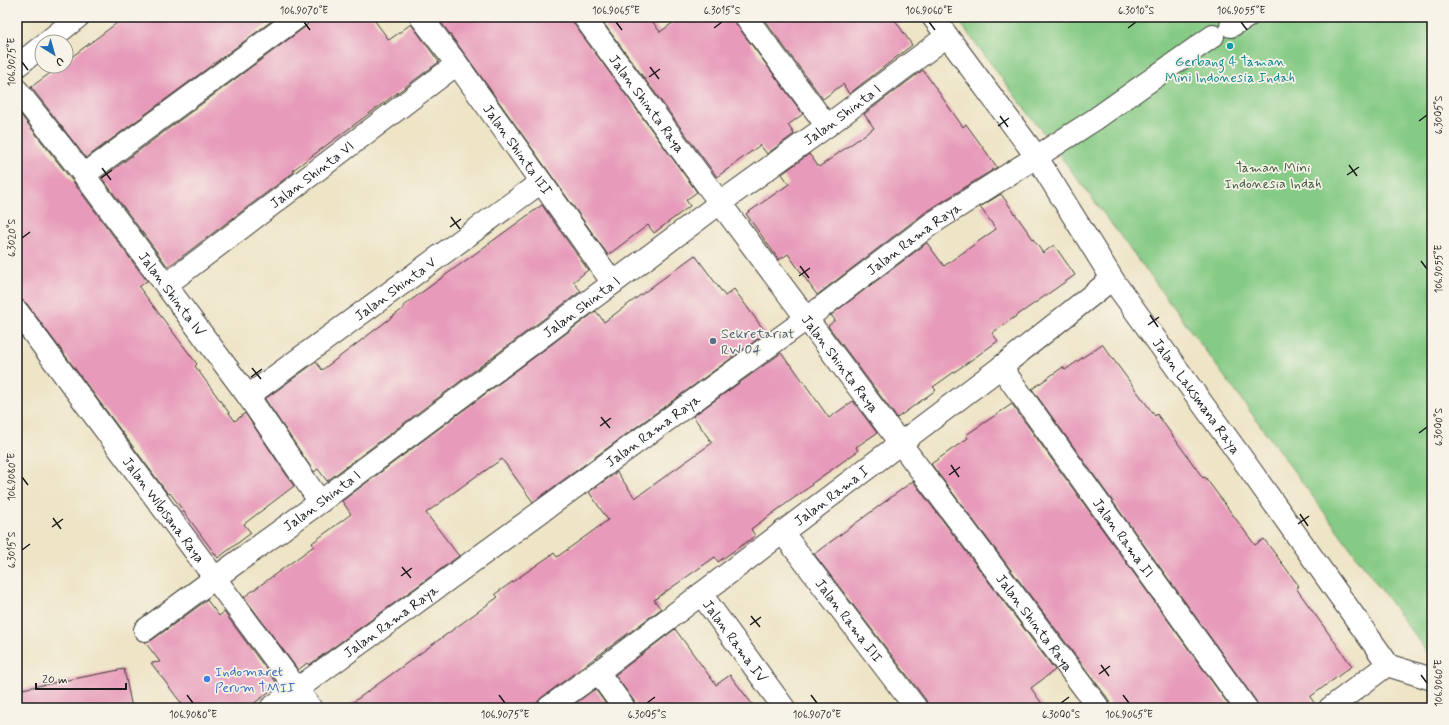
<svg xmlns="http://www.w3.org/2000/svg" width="1449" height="725" viewBox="0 0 1449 725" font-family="Mynerve,sans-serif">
  <rect width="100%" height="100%" fill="#f7f3e8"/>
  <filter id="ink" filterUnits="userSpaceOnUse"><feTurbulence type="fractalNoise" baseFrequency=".025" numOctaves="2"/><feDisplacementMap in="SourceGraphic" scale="8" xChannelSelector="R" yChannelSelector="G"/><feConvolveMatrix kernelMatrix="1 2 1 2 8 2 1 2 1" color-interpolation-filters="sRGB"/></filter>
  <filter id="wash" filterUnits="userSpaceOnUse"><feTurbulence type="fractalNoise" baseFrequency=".012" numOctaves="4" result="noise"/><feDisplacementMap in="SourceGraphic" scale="16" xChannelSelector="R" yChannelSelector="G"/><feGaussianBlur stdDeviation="0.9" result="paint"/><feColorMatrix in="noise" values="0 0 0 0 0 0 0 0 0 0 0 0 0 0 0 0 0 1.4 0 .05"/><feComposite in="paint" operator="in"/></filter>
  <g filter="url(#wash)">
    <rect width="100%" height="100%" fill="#eee4c6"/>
    <path fill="#86cb85" stroke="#517450" d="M 956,17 L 1432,17 L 1432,659 L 1158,286 Z"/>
    <g id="blocks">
      <g fill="#e79ab9">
        <path d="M 125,17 L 277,17 L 86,158 L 31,87 L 60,66 L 66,66 L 66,61 Z"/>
        <path d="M 310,17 L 372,17 L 389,40 L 411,24 L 439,62 L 293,170 L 294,172 L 168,267 L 102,178 L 305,27 L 309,22 Z"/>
        <path d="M 437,17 L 572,17 L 574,24 L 697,192 L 686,200 L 690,206 L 654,233 L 648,225 L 608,255 L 467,57 Z"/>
        <path d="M 599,17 L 649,17 L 660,32 L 681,17 L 734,17 L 736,24 L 803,114 L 788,125 L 794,134 L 767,154 L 760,145 L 717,177 Z"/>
        <path d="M 762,17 L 893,17 L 912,45 L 849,94 L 843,84 L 823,99 Z"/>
        <path d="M 923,70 L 963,127 L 966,124 L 997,167 L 923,214 L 817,295 L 788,254 L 779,260 L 746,214 L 789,184 L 782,174 L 809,154 L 819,167 L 874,128 L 864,114 Z"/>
        <path d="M 17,110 L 74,183 L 147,281 L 139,287 L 197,364 L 195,366 L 235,421 L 245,413 L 294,486 L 244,524 L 251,533 L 218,558 L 170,493 L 168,494 L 27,304 L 22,300 L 17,299 Z"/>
        <path d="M 1001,194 L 1043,253 L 1054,245 L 1075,275 L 992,333 L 998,341 L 933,387 L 936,390 L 897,418 L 828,326 L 835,320 L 831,315 L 927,243 L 944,266 L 996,229 L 980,207 Z"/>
        <path d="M 542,205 L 588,270 L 573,282 L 581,291 L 327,481 L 318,469 L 314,472 L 265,399 L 316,362 L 322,370 L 404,308 L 403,306 Z"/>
        <path d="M 695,255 L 725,296 L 734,289 L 766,333 L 533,502 L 502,459 L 479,475 L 479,474 L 426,513 L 459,556 L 309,665 L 307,663 L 298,670 L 244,597 L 314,546 L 312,543 L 351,514 L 342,501 L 596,311 L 604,322 Z"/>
        <path d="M 1102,344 L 1155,416 L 1157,414 L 1203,478 L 1205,477 L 1255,545 L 1264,539 L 1299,586 L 1296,588 L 1352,666 L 1310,697 L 1318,708 L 1258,708 L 1256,701 L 1032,389 L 1063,367 L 1065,370 Z"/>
        <path d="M 781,353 L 789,364 L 790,363 L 829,418 L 853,401 L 877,433 L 856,447 L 858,451 L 811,484 L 812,485 L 751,529 L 755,536 L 718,562 L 715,557 L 654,600 L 661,609 L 541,698 L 537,703 L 536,708 L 345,708 L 498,597 L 495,594 L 554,553 L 557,557 L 608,520 L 589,492 L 617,472 L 635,498 L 712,443 L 693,416 Z"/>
        <path d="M 1012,404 L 1231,708 L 1111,708 L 1109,700 L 931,464 L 968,438 L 966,435 Z"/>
        <path d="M 913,481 L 1055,670 L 1031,688 L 1045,708 L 928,708 L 926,700 L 814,554 Z"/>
        <path d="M 207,600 L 219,616 L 224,612 L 278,685 L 248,708 L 185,708 L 151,663 L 160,662 L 145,642 L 152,640 Z"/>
        <path d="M 675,629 L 716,685 L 730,675 L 755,708 L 636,708 L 634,701 L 615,675 Z"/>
        <path d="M 124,669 L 132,708 L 17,708 L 17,690 Z"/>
        <path d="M 595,689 L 609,708 L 569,708 Z"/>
      </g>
    </g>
  </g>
  <g filter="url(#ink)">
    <use href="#blocks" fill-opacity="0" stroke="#3c3a36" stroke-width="1"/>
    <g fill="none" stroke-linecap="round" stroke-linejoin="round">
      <defs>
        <g id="minor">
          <path id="s1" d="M 421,17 L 457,64 L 613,283"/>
          <path id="s2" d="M 584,17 L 720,203 L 1099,708"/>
          <path d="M 746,17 L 827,126"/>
          <path id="s3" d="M 933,17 L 1036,156 L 1115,283 L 1246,464 L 1385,660 L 1387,665 L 1330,708"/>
          <path d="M 1231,26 L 1247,17"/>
          <path d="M 47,42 L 78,17"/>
          <path d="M 17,66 L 42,46"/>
          <path id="s4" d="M 17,90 L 84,175 L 248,396 L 320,502"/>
          <path d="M 84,175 L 298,17"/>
          <path id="s5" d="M 166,285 L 457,64"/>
          <path id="s6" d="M 17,311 L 311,708"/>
          <path id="s7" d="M 1001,367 L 1246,708"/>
          <path id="s8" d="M 248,396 L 541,182"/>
          <path id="s9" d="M 782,532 L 916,708"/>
          <path id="s10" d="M 701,594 L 784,708"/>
          <path id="s11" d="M 145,630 L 215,578 L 320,502 L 720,203 L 827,126 L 947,36"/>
          <path d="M 1387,665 L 1432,679"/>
          <path d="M 598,672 L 624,708"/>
          <path id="s12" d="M 271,708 L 806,319 L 931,224 L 1094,120 L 1213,36"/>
          <path id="s13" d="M 548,708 L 598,672 L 1001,367 L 1112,279"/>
        </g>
      </defs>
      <use href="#minor" stroke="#3c3a36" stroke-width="24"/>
      <use href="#minor" stroke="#fff" stroke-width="22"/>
    </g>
  </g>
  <path fill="none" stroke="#1c1c1c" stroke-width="1.5" d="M 304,22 L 310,30M 616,22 L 622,30M 929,22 L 935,30M 1241,22 L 1247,30M 714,28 L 722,22M 1128,28 L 1136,22M 22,62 L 28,70M 650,67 L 659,79M 649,77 L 660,69M 1000,116 L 1008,127M 1419,121 L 1427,115M 998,126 L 1009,118M 1349,165 L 1357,176M 102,168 L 111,180M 1347,175 L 1359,167M 101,178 L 112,170M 451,217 L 460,229M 450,227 L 461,219M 22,238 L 30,232M 1421,261 L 1427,269M 800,266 L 809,278M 799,276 L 810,268M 1150,315 L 1158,327M 1148,325 L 1159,317M 252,368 L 261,379M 251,377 L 262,369M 601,417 L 610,428M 600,426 L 611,418M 1419,433 L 1427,427M 951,465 L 959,477M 949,475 L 960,467M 22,477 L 28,485M 1300,514 L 1308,526M 53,518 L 61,529M 1298,524 L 1309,516M 52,527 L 63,519M 22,550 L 30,544M 402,567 L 411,578M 401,576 L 412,568M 751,616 L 760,627M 750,625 L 761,617M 1101,665 L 1109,676M 1099,674 L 1110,666M 1421,675 L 1427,683M 187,695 L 193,703M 499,695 L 505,703M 811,695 L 817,703M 1123,695 L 1129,703M 647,703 L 655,697M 1061,703 L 1069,697"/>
  <circle fill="#0f9aa8" stroke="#f7f3e8" stroke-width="1.5" cx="1230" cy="46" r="4"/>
  <circle fill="#5c6f8a" stroke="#f7f3e8" stroke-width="1.5" cx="713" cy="341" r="4"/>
  <circle fill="#3f7fe0" stroke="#f7f3e8" stroke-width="1.5" cx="207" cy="679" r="4"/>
  <g text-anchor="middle" stroke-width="3.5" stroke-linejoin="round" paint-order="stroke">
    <g font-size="14" fill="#0d838f" stroke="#f7f3e8">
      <text x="1230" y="66">Gerbang 4 Taman<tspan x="1230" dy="16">Mini Indonesia Indah</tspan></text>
    </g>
    <g font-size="14" fill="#1c1c1c" stroke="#f7f3e8">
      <text dy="5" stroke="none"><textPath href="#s2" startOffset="107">Jalan Shinta Raya</textPath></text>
      <text dy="5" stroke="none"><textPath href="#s11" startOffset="867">Jalan Shinta I</textPath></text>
      <text dy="5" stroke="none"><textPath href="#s1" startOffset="164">Jalan Shinta III</textPath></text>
      <text dy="5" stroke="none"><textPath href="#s5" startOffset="183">Jalan Shinta VI</textPath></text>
      <text dy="5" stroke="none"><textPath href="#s12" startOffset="796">Jalan Rama Raya</textPath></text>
      <text dy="5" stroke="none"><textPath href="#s8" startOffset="182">Jalan Shinta V</textPath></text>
      <text dy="5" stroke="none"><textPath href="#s4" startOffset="256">Jalan Shinta IV</textPath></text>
      <text dy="5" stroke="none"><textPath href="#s11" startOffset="543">Jalan Shinta I</textPath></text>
      <text dy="5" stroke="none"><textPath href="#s2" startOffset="431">Jalan Shinta Raya</textPath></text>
      <text dy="5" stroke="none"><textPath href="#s3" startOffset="462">Jalan Laksmana Raya</textPath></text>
      <text dy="5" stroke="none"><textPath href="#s12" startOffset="472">Jalan Rama Raya</textPath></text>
      <text dy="5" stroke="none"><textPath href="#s13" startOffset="354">Jalan Rama I</textPath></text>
      <text dy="5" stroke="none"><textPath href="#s11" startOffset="219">Jalan Shinta I</textPath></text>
      <text dy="5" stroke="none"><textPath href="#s6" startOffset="247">Jalan Wibisana Raya</textPath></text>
      <text dy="5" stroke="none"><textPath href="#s7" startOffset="210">Jalan Rama II</textPath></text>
      <text dy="5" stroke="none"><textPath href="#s9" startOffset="111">Jalan Rama III</textPath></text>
      <text dy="5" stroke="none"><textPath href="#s12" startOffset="148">Jalan Rama Raya</textPath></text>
      <text dy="5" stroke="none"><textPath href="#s2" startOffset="755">Jalan Shinta Raya</textPath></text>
      <text dy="5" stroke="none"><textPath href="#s10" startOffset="58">Jalan Rama IV</textPath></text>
    </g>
    <g font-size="14" fill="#415941" stroke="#f7f3e8">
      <text x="1273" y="172">Taman Mini<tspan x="1273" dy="16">Indonesia Indah</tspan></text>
    </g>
    <g font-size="14" fill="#4e5e75" stroke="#f7f3e8" text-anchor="start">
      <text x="721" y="338">Sekretariat<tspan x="721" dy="16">RW 04</tspan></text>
    </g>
    <g font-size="14" fill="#366cbe" stroke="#f7f3e8" text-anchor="start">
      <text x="215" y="676">Indomaret<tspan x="215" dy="16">Perum TMII</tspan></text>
    </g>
  </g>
  <rect width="1449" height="725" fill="none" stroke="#f7f3e8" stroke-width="44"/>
  <g transform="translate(54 54) rotate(143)"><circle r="19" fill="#f7f3e8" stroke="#9f9d96"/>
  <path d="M0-3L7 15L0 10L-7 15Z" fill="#1f6fb2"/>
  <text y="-6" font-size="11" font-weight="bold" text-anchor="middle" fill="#1c1c1c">U</text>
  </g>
  <path d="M36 683v6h90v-6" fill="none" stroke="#1c1c1c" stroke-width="2"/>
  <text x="42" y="683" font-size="12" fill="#1c1c1c" stroke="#f7f3e8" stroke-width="3" paint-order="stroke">20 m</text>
  <rect x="22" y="22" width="1405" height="681" fill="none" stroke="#1c1c1c" stroke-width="1.5"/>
  <g font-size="10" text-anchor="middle" fill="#1c1c1c">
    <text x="304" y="14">106.9070°E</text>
    <text x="616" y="14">106.9065°E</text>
    <text x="722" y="14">6.3015°S</text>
    <text x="929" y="14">106.9060°E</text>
    <text x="1136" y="14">6.3010°S</text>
    <text x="1241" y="14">106.9055°E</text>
    <text transform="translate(11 62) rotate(-90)" y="4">106.9075°E</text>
    <text transform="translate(1438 115) rotate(-90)" y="4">6.3005°S</text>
    <text transform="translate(11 238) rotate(-90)" y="4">6.3020°S</text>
    <text transform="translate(1438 269) rotate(-90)" y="4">106.9055°E</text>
    <text transform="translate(1438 427) rotate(-90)" y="4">6.3000°S</text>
    <text transform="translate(11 477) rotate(-90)" y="4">106.9080°E</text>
    <text transform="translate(11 550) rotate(-90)" y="4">6.3015°S</text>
    <text transform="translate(1438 683) rotate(-90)" y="4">106.9060°E</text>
    <text x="193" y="718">106.9080°E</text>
    <text x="505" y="718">106.9075°E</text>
    <text x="647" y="718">6.3005°S</text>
    <text x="817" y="718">106.9070°E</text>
    <text x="1061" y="718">6.3000°S</text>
    <text x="1129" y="718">106.9065°E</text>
  </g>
</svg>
